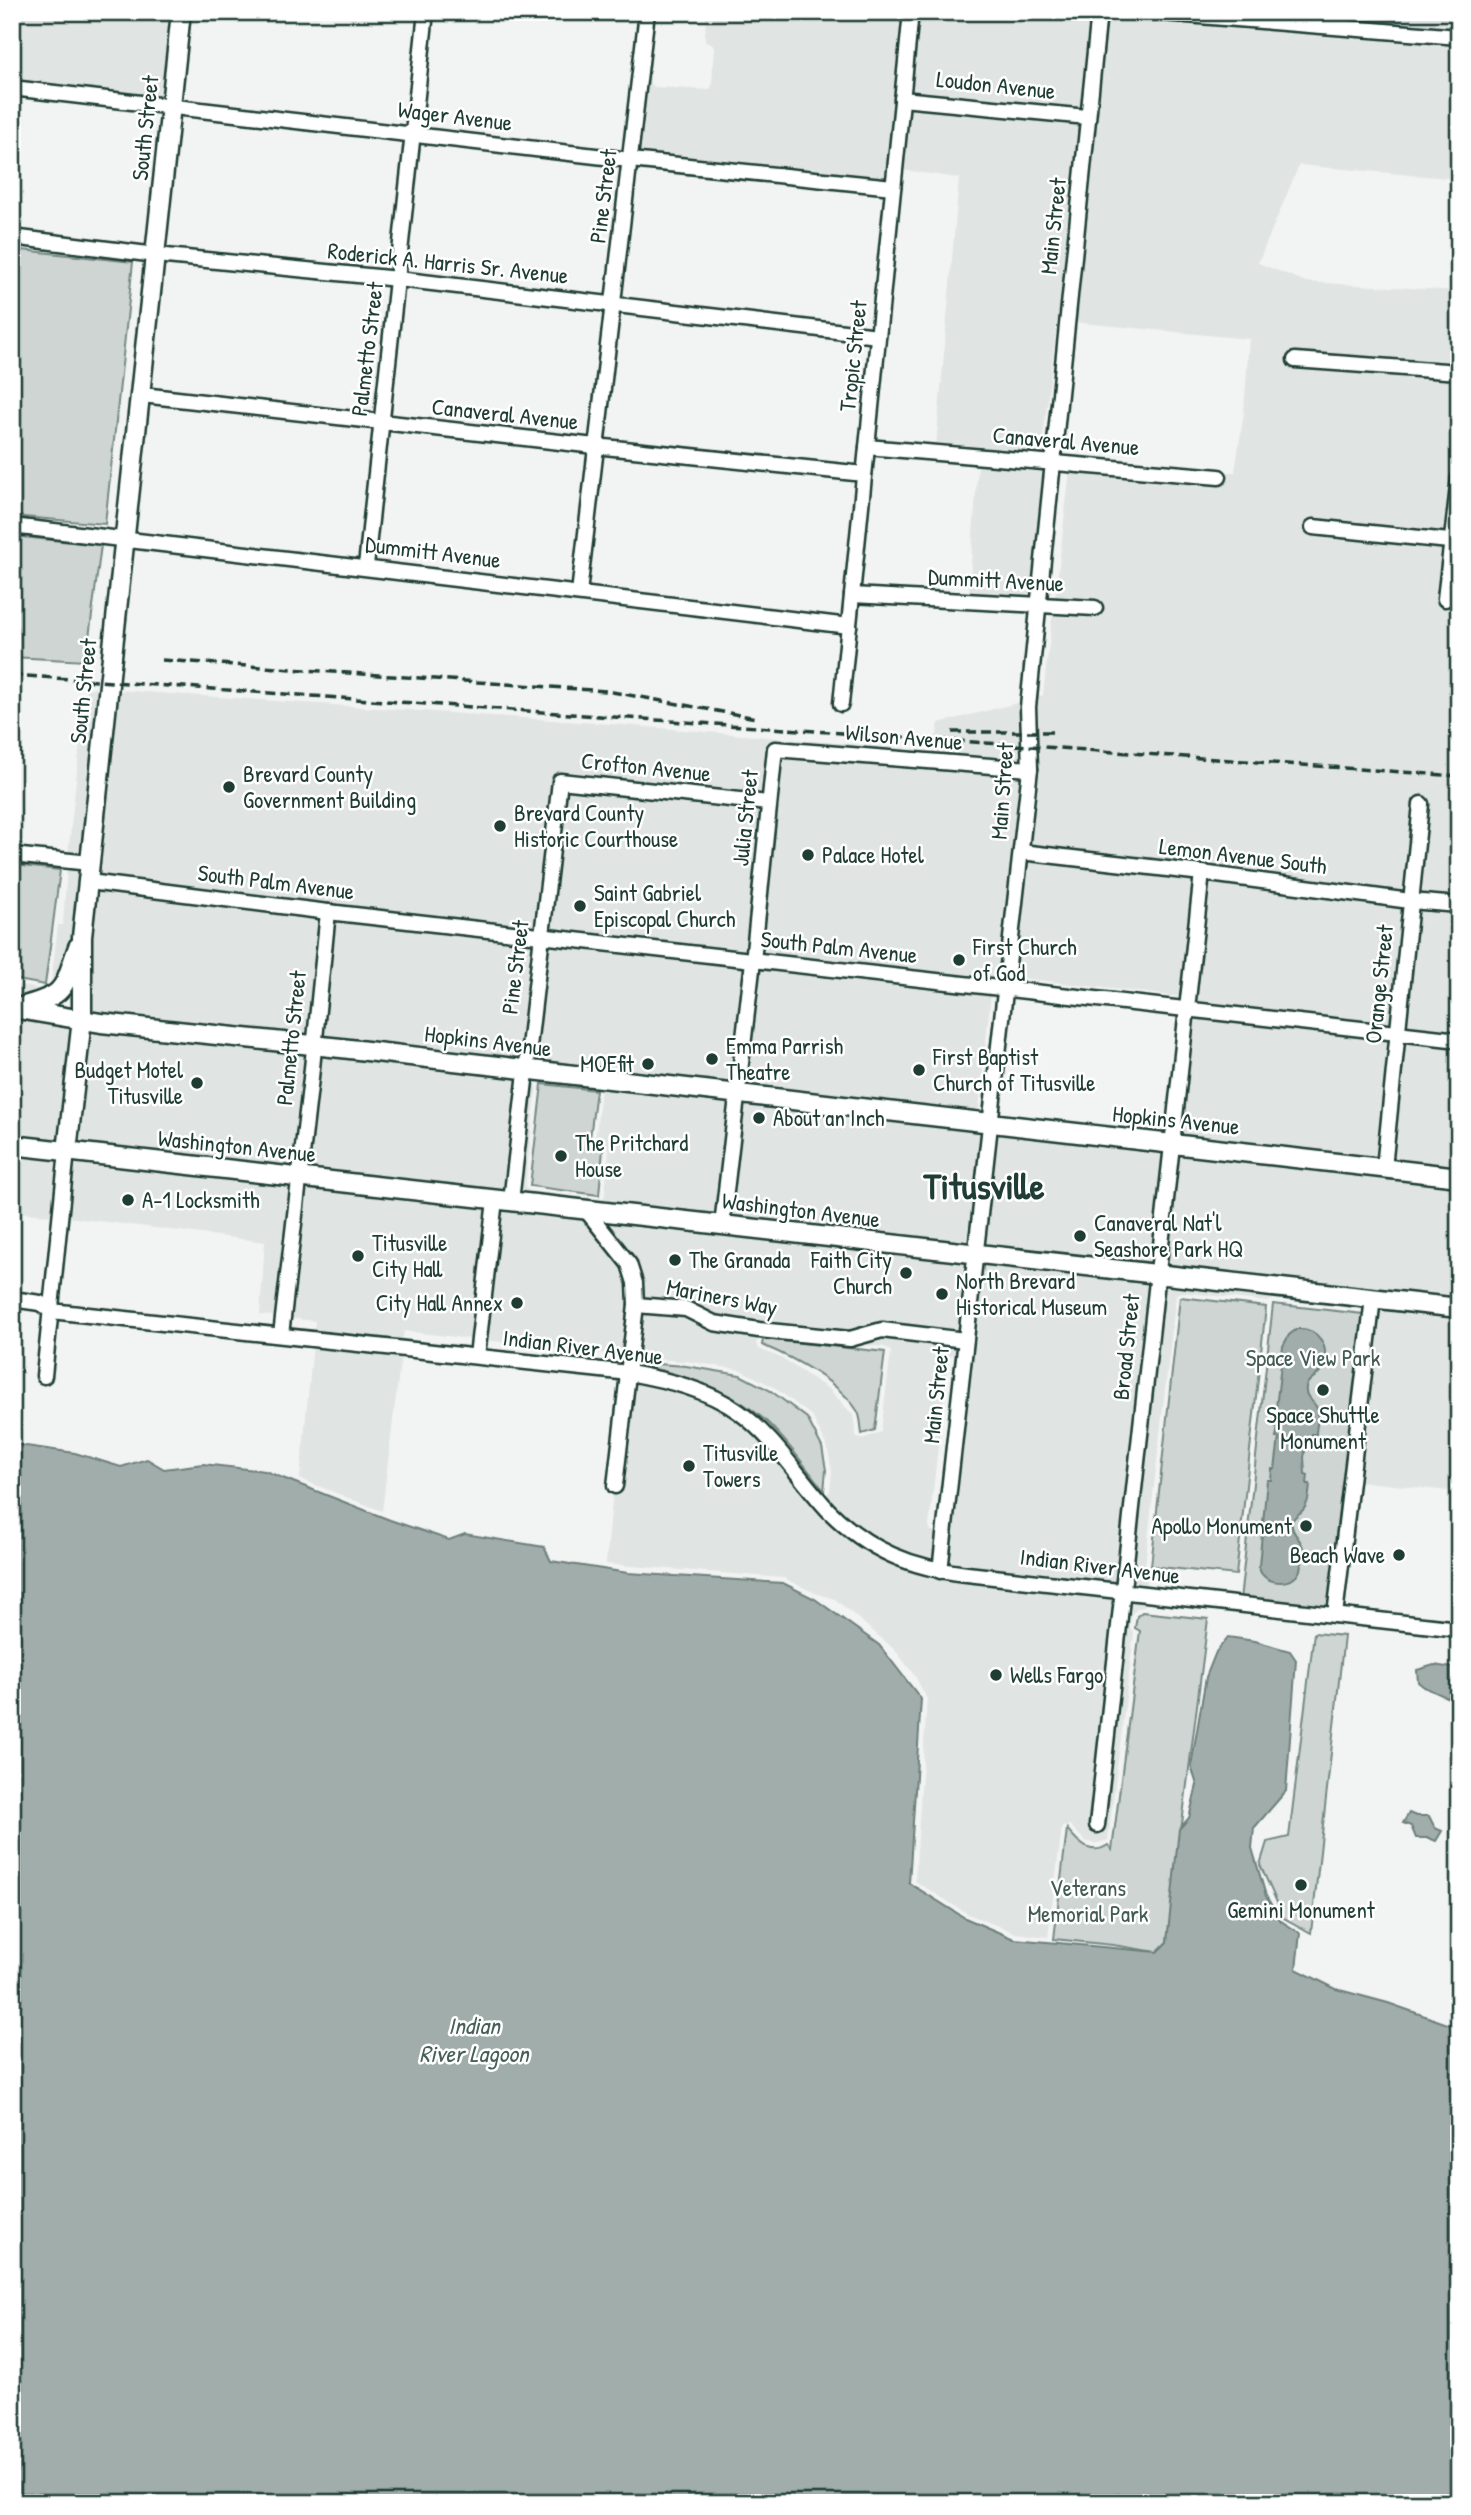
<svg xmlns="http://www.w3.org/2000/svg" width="1471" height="2515" viewBox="0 0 1471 2515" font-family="'Patrick Hand',sans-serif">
  <rect width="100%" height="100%" fill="#f2f3f3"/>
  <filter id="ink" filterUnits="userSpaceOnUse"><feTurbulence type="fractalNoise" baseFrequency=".0143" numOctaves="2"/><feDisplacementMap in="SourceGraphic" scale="14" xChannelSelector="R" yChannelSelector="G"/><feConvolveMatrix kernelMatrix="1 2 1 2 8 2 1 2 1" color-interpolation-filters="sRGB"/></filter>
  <g filter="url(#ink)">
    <g fill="#e0e4e3" fill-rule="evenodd">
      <path d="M 12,12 L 174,12 L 165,101 L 12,82 Z"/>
      <path d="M 706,12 L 904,12 L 887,180 L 638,155 L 653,25 L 650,84 L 655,87 L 709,90 L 712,86 L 714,48 L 712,44 L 705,42 Z"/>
      <path d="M 918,12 L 1091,14 L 1080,110 L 909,93 Z"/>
      <path d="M 1304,12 L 1459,12 L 1459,31 L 1304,19 Z"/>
      <path d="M 1105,15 L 1459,43 L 1459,179 L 1299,165 L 1258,263 L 1306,282 L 1459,291 L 1459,366 L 1288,353 L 1287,365 L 1459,378 L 1459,417 L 1445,535 L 1307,521 L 1306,532 L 1443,547 L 1437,604 L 1451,606 L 1459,548 L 1459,899 L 1418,896 L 1428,799 L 1415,798 L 1404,894 L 1028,847 L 1037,765 L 1035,698 L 1043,695 L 1053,611 L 1102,614 L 1102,603 L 1055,599 L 1070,470 L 1225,484 L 1226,472 L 1235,472 L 1244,412 L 1249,339 L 1073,322 Z"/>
      <path d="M 908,106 L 1079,122 L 1060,321 L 1057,321 L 1041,455 L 936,447 L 959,178 L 902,170 Z"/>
      <path d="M 978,463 L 1045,468 L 1032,598 L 969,595 Z"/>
      <path d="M 86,688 L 101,689 L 84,856 L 68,855 Z"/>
      <path d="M 115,690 L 624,725 L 934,751 L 939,723 L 1021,702 L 1023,763 L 769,742 L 762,796 L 554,774 L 535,929 L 96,877 Z"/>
      <path d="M 781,756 L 1022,775 L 999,975 L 993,975 L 993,981 L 761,955 Z"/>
      <path d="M 566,787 L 761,808 L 747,954 L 549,930 Z"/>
      <path d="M 1027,859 L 1194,878 L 1180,997 L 1013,977 Z"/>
      <path d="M 67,867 L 83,868 L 75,936 L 53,990 L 12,1002 L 12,984 L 45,990 L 51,985 L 58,925 L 63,925 Z"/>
      <path d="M 1208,880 L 1403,906 L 1390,1027 L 1193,1004 Z"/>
      <path d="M 95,889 L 320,917 L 308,1039 L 89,1014 L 89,938 Z"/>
      <path d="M 1417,908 L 1459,911 L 1459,1034 L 1404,1028 Z"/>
      <path d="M 334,918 L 534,941 L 520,1063 L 321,1040 Z"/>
      <path d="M 547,942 L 745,966 L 731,1088 L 534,1064 Z"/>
      <path d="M 759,968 L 991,993 L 978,1116 L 745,1089 Z"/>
      <path d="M 12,1015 L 74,1024 L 61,1145 L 12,1139 Z"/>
      <path d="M 1192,1016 L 1389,1039 L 1378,1161 L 1179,1139 Z"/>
      <path d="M 88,1027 L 307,1052 L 293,1171 L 75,1146 Z"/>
      <path d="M 1402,1041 L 1459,1047 L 1459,1171 L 1391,1162 Z"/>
      <path d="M 320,1053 L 518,1075 L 505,1194 L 307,1172 Z"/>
      <path d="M 532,1077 L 729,1100 L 716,1218 L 519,1196 ZM 543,1079 L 601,1088 L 595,1143 L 605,1144 L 609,1150 L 605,1195 L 602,1199 L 530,1191 L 525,1188 L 537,1082 Z"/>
      <path d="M 743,1101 L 982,1128 L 969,1248 L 730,1220 Z"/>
      <path d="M 996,1130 L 1164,1149 L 1151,1268 L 983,1250 Z"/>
      <path d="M 12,1151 L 60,1157 L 54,1216 L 12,1211 Z"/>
      <path d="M 1178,1151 L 1459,1183 L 1459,1302 L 1165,1270 Z"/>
      <path d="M 74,1158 L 291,1183 L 276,1316 L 260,1315 L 265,1242 L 68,1217 Z"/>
      <path d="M 305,1184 L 487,1205 L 472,1339 L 404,1331 L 402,1342 L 314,1333 L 315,1321 L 290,1318 Z"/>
      <path d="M 501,1206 L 582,1215 L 623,1267 L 628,1283 L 629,1305 L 623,1356 L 486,1340 Z"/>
      <path d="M 601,1218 L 968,1260 L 958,1333 L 849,1333 L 760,1324 L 642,1299 L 642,1282 L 636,1262 Z"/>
      <path d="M 981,1262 L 1149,1280 L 1116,1583 L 947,1566 Z"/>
      <path d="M 1163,1282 L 1365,1304 L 1364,1309 L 1273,1299 L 1267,1302 L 1181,1292 L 1176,1294 L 1145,1565 L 1148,1571 L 1146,1587 L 1130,1585 Z"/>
      <path d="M 1379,1305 L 1459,1314 L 1459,1492 L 1358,1481 Z"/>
      <path d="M 642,1312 L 684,1315 L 758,1336 L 756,1344 L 759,1349 L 781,1358 L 830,1390 L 853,1415 L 856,1436 L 862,1439 L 881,1432 L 891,1352 L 886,1347 L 856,1344 L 883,1336 L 957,1345 L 956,1354 L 951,1355 L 948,1359 L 929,1526 L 931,1531 L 937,1532 L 934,1563 L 902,1553 L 870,1538 L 834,1507 L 826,1496 L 830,1491 L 832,1471 L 827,1446 L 812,1416 L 774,1387 L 741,1370 L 686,1361 L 643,1358 L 637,1361 Z"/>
      <path d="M 313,1345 L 401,1354 L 382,1511 L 300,1479 Z"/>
      <path d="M 635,1381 L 666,1387 L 704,1400 L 734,1416 L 764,1441 L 824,1515 L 861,1547 L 896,1564 L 944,1578 L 1115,1595 L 1090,1831 L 1103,1832 L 1129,1597 L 1145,1599 L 1144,1607 L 1137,1608 L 1131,1615 L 1130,1629 L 1134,1633 L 1108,1840 L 1094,1844 L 1084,1840 L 1070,1825 L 1062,1827 L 1048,1937 L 1016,1933 L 968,1914 L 915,1881 L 927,1699 L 914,1674 L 894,1649 L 835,1599 L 815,1593 L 784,1578 L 606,1564 L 613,1492 L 621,1492 Z"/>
    </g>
    <g fill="#ced5d3" stroke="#768984" stroke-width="2">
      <path d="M 12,249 L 133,262 L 105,524 L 12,516 Z"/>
      <path d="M 12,536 L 101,545 L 86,661 L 12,657 Z"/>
      <path d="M 12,865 L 60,870 L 45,985 L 12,979 Z"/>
      <path d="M 542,1084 L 596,1090 L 589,1146 L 603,1149 L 599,1195 L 530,1186 Z"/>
      <path d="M 1180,1297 L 1266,1307 L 1236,1575 L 1151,1566 Z"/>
      <path d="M 1273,1304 L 1363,1314 L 1328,1610 L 1240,1600 Z"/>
      <path d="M 763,1339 L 885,1352 L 875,1430 L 862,1434 C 861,1427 861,1418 858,1412 C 840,1382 794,1358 762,1345 Z"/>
      <path d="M 642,1363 L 686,1366 L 740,1375 L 771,1391 L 807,1418 L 822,1447 L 826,1470 L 824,1491 C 805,1466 787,1441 765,1420 C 731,1390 685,1375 642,1366 Z"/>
      <path d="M 1142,1612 L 1208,1619 L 1167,1942 L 1157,1952 L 1113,1945 L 1054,1939 L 1067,1829 C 1078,1842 1090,1857 1108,1845 L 1112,1850 L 1140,1631 L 1135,1628 L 1137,1616 Z"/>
      <path d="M 1314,1633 L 1344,1636 L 1311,1933 L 1284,1918 L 1260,1865 L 1267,1842 L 1289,1837 Z"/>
    </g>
    <g fill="#a1adaa" stroke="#6d807b" stroke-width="2">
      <path d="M 1297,1329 C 1319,1328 1330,1346 1323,1367 C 1320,1377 1308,1377 1306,1387 C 1304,1399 1316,1401 1318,1411 C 1319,1418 1316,1427 1316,1434 L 1312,1434 L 1311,1440 L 1308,1440 L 1304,1457 L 1305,1474 L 1308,1475 L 1307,1484 L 1310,1484 C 1309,1493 1309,1504 1302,1511 C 1298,1515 1293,1516 1292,1523 C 1290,1532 1301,1538 1303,1548 C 1303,1553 1301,1564 1300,1570 C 1294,1588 1260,1585 1259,1566 L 1267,1480 L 1271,1480 L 1272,1469 L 1275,1469 L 1279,1438 L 1276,1438 L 1278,1427 L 1274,1426 L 1283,1346 L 1289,1335 Z"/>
      <path d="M 12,1444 L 75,1453 L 121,1467 L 147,1459 L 164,1469 L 203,1464 L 265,1471 L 390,1520 L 449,1540 L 465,1534 L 544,1547 L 551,1561 L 628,1573 L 783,1583 L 815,1599 L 879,1645 L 921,1699 L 909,1883 L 965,1918 L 1014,1939 L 1157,1952 L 1167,1942 L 1179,1829 L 1189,1818 L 1197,1785 L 1191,1766 L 1206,1677 L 1216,1652 L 1228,1637 L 1255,1641 L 1290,1651 L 1296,1660 L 1286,1791 L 1254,1828 L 1252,1848 L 1266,1896 L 1281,1921 L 1300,1933 L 1296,1969 L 1336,1989 L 1388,2003 L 1459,2028 L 1459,2503 L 12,2503 Z"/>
      <path d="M 1434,1665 L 1459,1669 L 1459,1703 L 1424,1687 L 1418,1682 L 1417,1670 Z"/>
      <path d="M 1409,1813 L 1416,1816 L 1429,1816 L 1435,1828 L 1442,1831 L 1436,1841 L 1429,1838 L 1416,1838 L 1411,1826 L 1403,1823 Z"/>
    </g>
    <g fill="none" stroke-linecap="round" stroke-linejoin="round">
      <defs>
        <g id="minor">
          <path d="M 1149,12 L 1459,37"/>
          <path d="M 12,88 L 630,160 L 893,187"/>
          <path d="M 902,99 L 1087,117"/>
          <path d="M 12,237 L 156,255 L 398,279 L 878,336"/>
          <path d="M 1295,360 L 1459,372"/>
          <path d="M 142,395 L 595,446 L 864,474"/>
          <path d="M 867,447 L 1219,477"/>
          <path d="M 12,526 L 849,626"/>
          <path d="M 1313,527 L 1459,542"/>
          <path d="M 366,566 L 426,12"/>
          <path d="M 579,593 L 647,12"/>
          <path d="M 852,595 L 1095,608"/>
          <path d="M 1445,599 L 1459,478"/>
          <path d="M 841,704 L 911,12"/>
          <path d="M 1021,852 L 1202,873 L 1410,901 L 1459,905"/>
          <path d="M 12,855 L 90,863"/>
          <path d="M 89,882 L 328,912 L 1459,1040"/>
          <path d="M 1384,1168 L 1421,804"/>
          <path d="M 511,1201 L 560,781 L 768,803"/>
          <path d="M 586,1210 L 629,1264 L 635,1283 L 636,1305 L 615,1486"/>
          <path d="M 722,1225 L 753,961 L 775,749 L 1030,769"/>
          <path d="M 12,1299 L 40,1303 L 51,1311 L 629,1373 C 667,1380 707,1389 739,1412 C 776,1439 798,1478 829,1511 C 869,1551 912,1568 967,1574 L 1459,1629"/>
          <path d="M 636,1305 L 686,1309 L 714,1323 L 759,1330 L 850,1339 L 882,1330 L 965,1340"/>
          <path d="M 281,1335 L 311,1078 L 328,912"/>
          <path d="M 477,1356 L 495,1200"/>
          <path d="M 44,1376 L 67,1151"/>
          <path d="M 940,1571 L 1030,769 L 1028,707 L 1099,12"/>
          <path d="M 1335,1615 L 1373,1298"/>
          <path d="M 1097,1825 L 1202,873"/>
        </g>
        <g id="major">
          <path d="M 21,1007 C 68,994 62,990 78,947"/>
          <path d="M 12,1008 L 101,1023 L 341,1048 L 1459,1177"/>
          <path d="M 12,1145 L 1459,1308"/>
          <path d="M 67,1151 L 82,1019 L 82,937 L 181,12"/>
        </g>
      </defs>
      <use href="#minor" stroke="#1f3d34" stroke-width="19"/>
      <use href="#major" stroke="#1f3d34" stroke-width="23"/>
      <use href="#minor" stroke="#fff" stroke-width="14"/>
      <use href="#major" stroke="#fff" stroke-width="18"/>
      <g stroke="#1f3d34" stroke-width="3.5" stroke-dasharray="10 5" stroke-linecap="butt">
        <path d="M 162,660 L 607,691 L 756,718"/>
        <path d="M 12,675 L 1459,776"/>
        <path d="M 952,732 L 1057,732"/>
      </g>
    </g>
  </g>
  <g fill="#1f3d34" stroke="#fff" stroke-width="2.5">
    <circle cx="229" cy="787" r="7"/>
    <circle cx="500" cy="826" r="7"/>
    <circle cx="808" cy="855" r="7"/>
    <circle cx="580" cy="906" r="7"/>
    <circle cx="959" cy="960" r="7"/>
    <circle cx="712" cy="1059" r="7"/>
    <circle cx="648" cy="1064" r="7"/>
    <circle cx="919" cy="1070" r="7"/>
    <circle cx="197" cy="1083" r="7"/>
    <circle cx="759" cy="1118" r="7"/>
    <circle cx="561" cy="1156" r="7"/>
    <circle cx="128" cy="1200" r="7"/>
    <circle cx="1080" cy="1236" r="7"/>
    <circle cx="358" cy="1256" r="7"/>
    <circle cx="675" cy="1260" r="7"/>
    <circle cx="906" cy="1273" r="7"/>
    <circle cx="942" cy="1294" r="7"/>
    <circle cx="517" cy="1303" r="7"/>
    <circle cx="1323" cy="1390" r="7"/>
    <circle cx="689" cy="1466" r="7"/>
    <circle cx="1306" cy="1526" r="7"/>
    <circle cx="1399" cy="1555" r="7"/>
    <circle cx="996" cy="1675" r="7"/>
    <circle cx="1301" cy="1885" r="7"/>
  </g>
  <g text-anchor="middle" stroke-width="5" stroke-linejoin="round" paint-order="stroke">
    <g font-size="23" fill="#1f3d34" stroke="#fff">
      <text transform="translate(996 85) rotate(6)" y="8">Loudon Avenue</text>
      <text transform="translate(455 116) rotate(7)" y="8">Wager Avenue</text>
      <text transform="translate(145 128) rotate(-84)" y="8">South Street</text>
      <text transform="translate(603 196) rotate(-83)" y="8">Pine Street</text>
      <text transform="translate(1053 226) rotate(-84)" y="8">Main Street</text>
      <text transform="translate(448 263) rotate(6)" y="8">Roderick A. Harris Sr. Avenue</text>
      <text transform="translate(367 349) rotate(-83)" y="8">Palmetto Street</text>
      <text transform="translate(853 356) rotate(-84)" y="8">Tropic Street</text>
      <text transform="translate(505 414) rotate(6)" y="8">Canaveral Avenue</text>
      <text transform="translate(1066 441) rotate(5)" y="8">Canaveral Avenue</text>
      <text transform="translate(433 552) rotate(7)" y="8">Dummitt Avenue</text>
      <text transform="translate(996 580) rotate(3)" y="8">Dummitt Avenue</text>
      <text transform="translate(83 691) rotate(-84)" y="8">South Street</text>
      <text transform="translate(904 737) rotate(5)" y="8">Wilson Avenue</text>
      <text transform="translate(646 767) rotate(6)" y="8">Crofton Avenue</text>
      <text transform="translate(1002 791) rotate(-86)" y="8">Main Street</text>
      <text transform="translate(745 818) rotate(-84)" y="8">Julia Street</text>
      <text transform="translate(1243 856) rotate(7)" y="8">Lemon Avenue South</text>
      <text transform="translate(276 882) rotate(7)" y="8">South Palm Avenue</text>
      <text transform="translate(839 947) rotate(6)" y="8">South Palm Avenue</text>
      <text transform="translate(515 967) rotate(-83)" y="8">Pine Street</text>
      <text transform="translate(1379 984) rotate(-84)" y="8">Orange Street</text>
      <text transform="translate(291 1038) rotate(-84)" y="8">Palmetto Street</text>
      <text transform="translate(488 1041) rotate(7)" y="8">Hopkins Avenue</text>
      <text transform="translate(1176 1120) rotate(6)" y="8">Hopkins Avenue</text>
      <text transform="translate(237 1146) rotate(6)" y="8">Washington Avenue</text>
      <text transform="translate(801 1210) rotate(7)" y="8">Washington Avenue</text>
      <text transform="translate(722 1297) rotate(11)" y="8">Mariners Way</text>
      <text transform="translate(583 1347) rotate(7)" y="8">Indian River Avenue</text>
      <text transform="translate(1126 1347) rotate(-84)" y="8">Broad Street</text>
      <text transform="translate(936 1395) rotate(-84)" y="8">Main Street</text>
      <text transform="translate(1100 1566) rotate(7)" y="8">Indian River Avenue</text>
    </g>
    <g font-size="23" fill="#1f3d34" stroke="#fff" text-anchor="start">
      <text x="243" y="782">Brevard County<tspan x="243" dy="26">Government Building</tspan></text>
      <text x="514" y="821">Brevard County<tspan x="514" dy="26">Historic Courthouse</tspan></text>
      <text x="822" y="863">Palace Hotel</text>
      <text x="594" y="901">Saint Gabriel<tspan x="594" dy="26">Episcopal Church</tspan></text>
      <text x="973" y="955">First Church<tspan x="973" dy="26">of God</tspan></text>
      <text x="726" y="1054">Emma Parrish<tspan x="726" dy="26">Theatre</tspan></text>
      <text x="933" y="1065">First Baptist<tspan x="933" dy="26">Church of Titusville</tspan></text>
      <text x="634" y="1072" text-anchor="end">MOEfit</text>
      <text x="183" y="1078" text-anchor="end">Budget Motel<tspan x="183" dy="26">Titusville</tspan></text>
      <text x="773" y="1126">About an Inch</text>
      <text x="575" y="1151">The Pritchard<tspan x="575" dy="26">House</tspan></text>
      <text x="142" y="1208">A-1 Locksmith</text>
      <text x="1094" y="1231">Canaveral Nat'l<tspan x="1094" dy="26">Seashore Park HQ</tspan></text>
      <text x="372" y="1251">Titusville<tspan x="372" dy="26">City Hall</tspan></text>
      <text x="689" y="1268">The Granada</text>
      <text x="892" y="1268" text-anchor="end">Faith City<tspan x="892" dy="26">Church</tspan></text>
      <text x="956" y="1289">North Brevard<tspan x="956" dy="26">Historical Museum</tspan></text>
      <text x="503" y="1311" text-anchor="end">City Hall Annex</text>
      <text x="1323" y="1423" text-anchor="middle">Space Shuttle<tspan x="1323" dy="26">Monument</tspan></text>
      <text x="703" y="1461">Titusville<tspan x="703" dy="26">Towers</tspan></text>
      <text x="1292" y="1534" text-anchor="end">Apollo Monument</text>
      <text x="1385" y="1563" text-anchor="end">Beach Wave</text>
      <text x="1010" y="1683">Wells Fargo</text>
      <text x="1301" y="1918" text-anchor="middle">Gemini Monument</text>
    </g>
    <g font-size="23" fill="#425b54" stroke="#fff">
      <text x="1313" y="1366">Space View Park</text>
      <text x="1088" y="1896">Veterans<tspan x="1088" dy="26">Memorial Park</tspan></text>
    </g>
    <g font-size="24" font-style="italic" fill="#465f57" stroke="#fff">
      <text x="474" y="2034">Indian<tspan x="474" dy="28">River Lagoon</tspan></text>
    </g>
    <g font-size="37" font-weight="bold" fill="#1f3d34" stroke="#fff">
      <text x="984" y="1199">Titusville</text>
    </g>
  </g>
  <rect width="1471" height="2515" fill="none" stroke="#fff" stroke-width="42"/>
  <rect x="21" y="21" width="1429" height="2473" fill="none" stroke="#1f3d34" stroke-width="2.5" filter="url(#ink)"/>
</svg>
